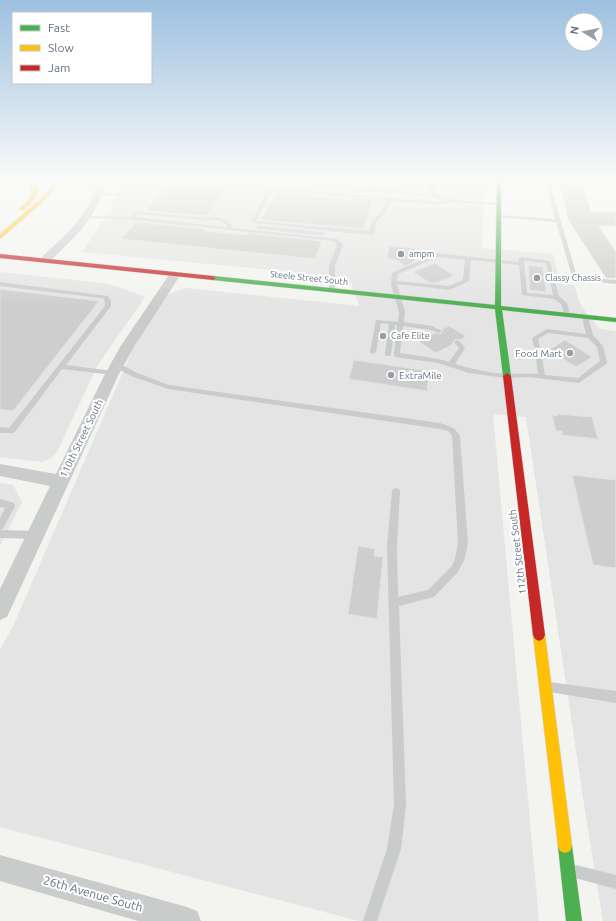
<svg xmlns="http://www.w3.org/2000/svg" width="616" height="921" viewBox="0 0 616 921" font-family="Ubuntu,sans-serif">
  <rect width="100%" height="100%" fill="#f3f3f0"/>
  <g fill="#e3e4e3">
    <path d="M 120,180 L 485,180 L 482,248 L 553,254 L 560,283 L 574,285 L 581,306 L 600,329 L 616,331 L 616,921 L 603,921 L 586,817 L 526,417 L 493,414 L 539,921 L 359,921 L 0,827 L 0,650 L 15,622 L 132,351 L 166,296 L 175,291 L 186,288 L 359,306 L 351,283 L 321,280 L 294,272 L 82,252 L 110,211 Z"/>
    <path d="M 0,272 L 110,284 L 145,297 L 97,366 L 57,452 L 51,458 L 41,462 L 0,457 Z"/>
    <path d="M 0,483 L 13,485 L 22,502 L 0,546 Z"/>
  </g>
  <g fill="#cdcecd" stroke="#e2e2e0">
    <path d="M 194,180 L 233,180 L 231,183 L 225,183 Z"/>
    <path d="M 360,180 L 378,180 L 376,188 L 358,186 Z"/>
    <path d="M 565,180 L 581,180 L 591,212 L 616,212 L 616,226 L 598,226 L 616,252 L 616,278 L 606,278 L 568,219 L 560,182 L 566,182 Z"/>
    <path d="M 168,184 L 197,187 L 227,189 L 208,216 L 146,211 Z"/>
    <path d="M 276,193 L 353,200 L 354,198 L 373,199 L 364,229 L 261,220 Z"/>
    <path d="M 136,222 L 206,229 L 205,231 L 247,235 L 248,233 L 322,241 L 315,259 L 121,239 Z"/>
    <path d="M 258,225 L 325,232 L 323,236 L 256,229 Z"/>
    <path d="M 389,246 L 415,248 L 414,262 L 405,266 L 397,260 L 387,259 Z"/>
    <path d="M 435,263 L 454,276 L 436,283 L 430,283 L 413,272 Z"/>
    <path d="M 528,265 L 543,267 L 546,292 L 530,290 Z"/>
    <path d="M 0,289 L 99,301 L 13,411 L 0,409 Z"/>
    <path d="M 449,326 L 466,336 L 460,340 L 456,339 L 453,342 L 453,344 L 436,353 L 419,342 L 435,333 L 440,334 L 443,331 L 442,329 Z"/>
    <path d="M 565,340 L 592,357 L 576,367 L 549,350 Z"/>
    <path d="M 354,360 L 429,371 L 427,391 L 349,379 Z"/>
    <path d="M 557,414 L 592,417 L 598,439 L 562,435 L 562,431 L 556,431 L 552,415 L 558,416 Z"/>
    <path d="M 572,475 L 616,480 L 616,568 L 593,565 Z"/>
    <path d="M 358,546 L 375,549 L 374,556 L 383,557 L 377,619 L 348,614 Z"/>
  </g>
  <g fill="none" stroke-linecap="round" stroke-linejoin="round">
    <defs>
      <g id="fast">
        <path d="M 497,180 L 501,180 L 501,306 L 616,318 L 616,322 L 502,310 L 511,376 L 510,378 L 504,378 L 503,376 L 495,309 L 213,280 L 210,278 L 213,276 L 495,305 Z"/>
        <path d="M 565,839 L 570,841 L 572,846 L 582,921 L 566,921 L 558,846 L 560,841 Z"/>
      </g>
      <g id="slow">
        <path d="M 24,180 L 29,180 L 37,185 C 39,195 31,206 22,211 L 19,209 L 29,199 L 32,187 Z"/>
        <path d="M 58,180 L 62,180 L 43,202 L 0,239 L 0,234 L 39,200 Z"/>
        <path d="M 539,629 L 543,631 L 545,635 L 572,846 L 570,851 L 565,853 L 560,851 L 558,846 L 533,635 L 535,631 Z"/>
      </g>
      <g id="jam">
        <path d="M 0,254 L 213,276 L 216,278 L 213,280 L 0,258 Z"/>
        <path d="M 507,373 L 511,376 L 545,635 L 543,639 L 539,641 L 535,639 L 533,635 L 503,376 Z"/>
      </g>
    </defs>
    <use href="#fast" stroke="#d0d1d0" stroke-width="1"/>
    <use href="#slow" stroke="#d0d1d0" stroke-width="1"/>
    <use href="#jam" stroke="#d0d1d0" stroke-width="1"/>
    <g fill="#cacccc" fill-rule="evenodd">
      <path d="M 156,180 L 168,180 L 225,185 L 251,183 L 261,180 L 265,180 C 252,195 178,183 158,181 Z"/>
      <path d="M 315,180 L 319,180 L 317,183 L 319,185 L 347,187 L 350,180 L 354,180 L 352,187 L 432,195 L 430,192 L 429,181 L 424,180 L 433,180 C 434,184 433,191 436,195 C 444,201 487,202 499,203 L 501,204 L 499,205 L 457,202 L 438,204 L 390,201 L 386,213 L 377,220 L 374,233 L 371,235 L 253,223 L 251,222 L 267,191 L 274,188 L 438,202 L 448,201 L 427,196 L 318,187 L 312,183 ZM 274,190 L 349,197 L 367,197 L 385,200 L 382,212 L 373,219 L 369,231 L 256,221 L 271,192 Z"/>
      <path d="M 545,180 L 549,180 L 577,277 L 616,280 L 616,284 L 573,279 L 556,222 L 499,217 L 497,216 L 499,215 L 555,219 Z"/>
      <path d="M 137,192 L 139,192 L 139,194 L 99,196 L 97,195 L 99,194 Z"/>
      <path d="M 135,211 L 207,218 C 217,216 225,218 232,225 L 232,228 L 338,239 L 343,245 L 335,266 L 335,290 L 332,292 L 329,290 L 329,266 L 337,245 L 334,241 L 126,219 L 87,218 L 85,217 L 87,216 L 130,217 ZM 138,214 L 207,220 L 218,220 L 227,225 L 227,227 L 135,217 Z"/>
      <path d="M 437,253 L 519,262 L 518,259 L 521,257 L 550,261 L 559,296 L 567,303 L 570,315 L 569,316 L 565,316 L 561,304 L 554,299 L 522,295 L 519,265 L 471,260 L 469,281 L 450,290 L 397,284 L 405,312 L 404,322 L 432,326 L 442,331 L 439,333 L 431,330 L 403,326 L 400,353 L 439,359 L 449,362 L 459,348 L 454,342 L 457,340 L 459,341 L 465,348 L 455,364 C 471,369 490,373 507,374 C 518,374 528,373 538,374 L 536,359 L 539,357 L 542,359 L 545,375 L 578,378 L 600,361 L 597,347 L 588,338 L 548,333 L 538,339 L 540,347 L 537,349 L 534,347 L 532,338 L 547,329 L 586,334 L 582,317 L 585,315 L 588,317 L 593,335 L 603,346 L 607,362 L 606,364 L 579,383 L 528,377 L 506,378 L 469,373 L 438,363 L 395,357 L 394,355 L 397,325 L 395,325 L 391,354 L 390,356 L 386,356 L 385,354 L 389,324 L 381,323 L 376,352 L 373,354 L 371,353 L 370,352 L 376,320 L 398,322 L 399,312 L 391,285 L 392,273 ZM 438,257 L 465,260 L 463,280 L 449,286 L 397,281 L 398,274 ZM 524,261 L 546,263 L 553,295 L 527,293 Z"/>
      <path d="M 0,282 L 108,296 L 111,301 L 111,306 L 66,365 L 113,371 L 116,373 L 113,375 L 62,369 L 14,433 L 0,433 L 0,427 L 9,428 L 105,306 L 104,298 L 100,298 L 0,286 Z"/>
      <path d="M 115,363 L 119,363 L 135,372 L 169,385 L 440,423 L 454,428 L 460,436 L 468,543 L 465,558 L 458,572 L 434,597 L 399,606 L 406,805 L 401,849 L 377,921 L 363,921 L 387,849 L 394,805 L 387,546 L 392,491 L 393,489 L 396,488 L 399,489 L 400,491 L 397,546 L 398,597 L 428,590 L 452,566 L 455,558 L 458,543 L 452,436 L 448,431 L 440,429 L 168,389 L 131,376 L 115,367 Z"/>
      <path d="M 0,499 L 14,503 L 15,506 L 3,529 L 0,530 L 0,518 L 5,508 L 0,507 Z"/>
      <path d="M 0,530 L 37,531 L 40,532 L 41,535 L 40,538 L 37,539 L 0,538 Z"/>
      <path d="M 549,682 L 616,691 L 616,703 L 549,692 L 545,691 L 544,687 L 545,683 Z"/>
      <path d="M 576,865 L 616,875 L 616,889 L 571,877 L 569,872 L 571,867 Z"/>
    </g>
    <g fill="#cacccc" fill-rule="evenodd">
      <path d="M 97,180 L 105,180 C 100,216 74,238 49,262 L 41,262 L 40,260 L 41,258 C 66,234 90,216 97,180 Z"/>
      <path d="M 175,271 L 181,274 L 134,347 L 118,376 L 7,617 L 0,620 L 0,589 L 50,486 L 0,476 L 0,464 L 56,474 L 104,376 L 120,347 L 171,272 Z"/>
      <path d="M 0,855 L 187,907 L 197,911 L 201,921 L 138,921 L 0,881 Z"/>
    </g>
    <use href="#fast" fill="#4caf50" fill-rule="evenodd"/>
    <use href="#slow" fill="#ffc107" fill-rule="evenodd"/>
    <use href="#jam" fill="#c62828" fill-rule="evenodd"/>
  </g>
  <linearGradient id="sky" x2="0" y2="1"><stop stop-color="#9cc0e0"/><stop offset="0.58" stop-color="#fafaf8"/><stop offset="1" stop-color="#fafaf8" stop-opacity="0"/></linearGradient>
  <rect width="616" height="309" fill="url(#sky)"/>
  <g fill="#959fa7" stroke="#fff" stroke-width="1.5">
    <circle cx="401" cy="254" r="4"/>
    <circle cx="537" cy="278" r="4"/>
    <circle cx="383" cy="336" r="4"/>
    <circle cx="570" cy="353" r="4"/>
    <circle cx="391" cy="375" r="4"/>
  </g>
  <g text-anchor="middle" stroke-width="4" stroke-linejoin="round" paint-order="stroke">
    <g font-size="9" fill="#637280" stroke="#fff" text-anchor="start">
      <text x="409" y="257">ampm</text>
      <text x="545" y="281">Classy Chassis</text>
      <text x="391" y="339">Cafe Elite</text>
    </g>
    <g font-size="9" fill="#637280" stroke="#fff">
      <text transform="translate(309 278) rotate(6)" y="3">Steele Street South</text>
    </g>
    <g font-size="10" fill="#637280" stroke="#fff" text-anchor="end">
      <text x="562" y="357">Food Mart</text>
      <text x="399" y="379" text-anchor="start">ExtraMile</text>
    </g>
    <g font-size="10" fill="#637280" stroke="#fff">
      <text transform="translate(81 438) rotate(-64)" y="4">110th Street South</text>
      <text transform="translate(517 552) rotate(-97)" y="4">112th Street South</text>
    </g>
    <g font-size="12" fill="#637280" stroke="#fff">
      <text transform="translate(93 894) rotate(16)" y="4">26th Avenue South</text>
    </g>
  </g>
  <rect x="12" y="12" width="140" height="72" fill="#ffffff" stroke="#c1c7cc"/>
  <rect x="20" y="25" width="20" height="6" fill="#4caf50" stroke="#c1c7cc"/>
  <text x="48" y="32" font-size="12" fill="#637280">Fast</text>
  <rect x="20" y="45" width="20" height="6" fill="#ffc107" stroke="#c1c7cc"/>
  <text x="48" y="52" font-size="12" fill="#637280">Slow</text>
  <rect x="20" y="65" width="20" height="6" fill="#c62828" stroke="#c1c7cc"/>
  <text x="48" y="72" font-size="12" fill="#637280">Jam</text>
  <g transform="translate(584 32) rotate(280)"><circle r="19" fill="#ffffff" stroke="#c1c7cc"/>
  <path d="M0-3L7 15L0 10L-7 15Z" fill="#959fa7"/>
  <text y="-6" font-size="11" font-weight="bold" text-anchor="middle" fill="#637280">N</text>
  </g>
</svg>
